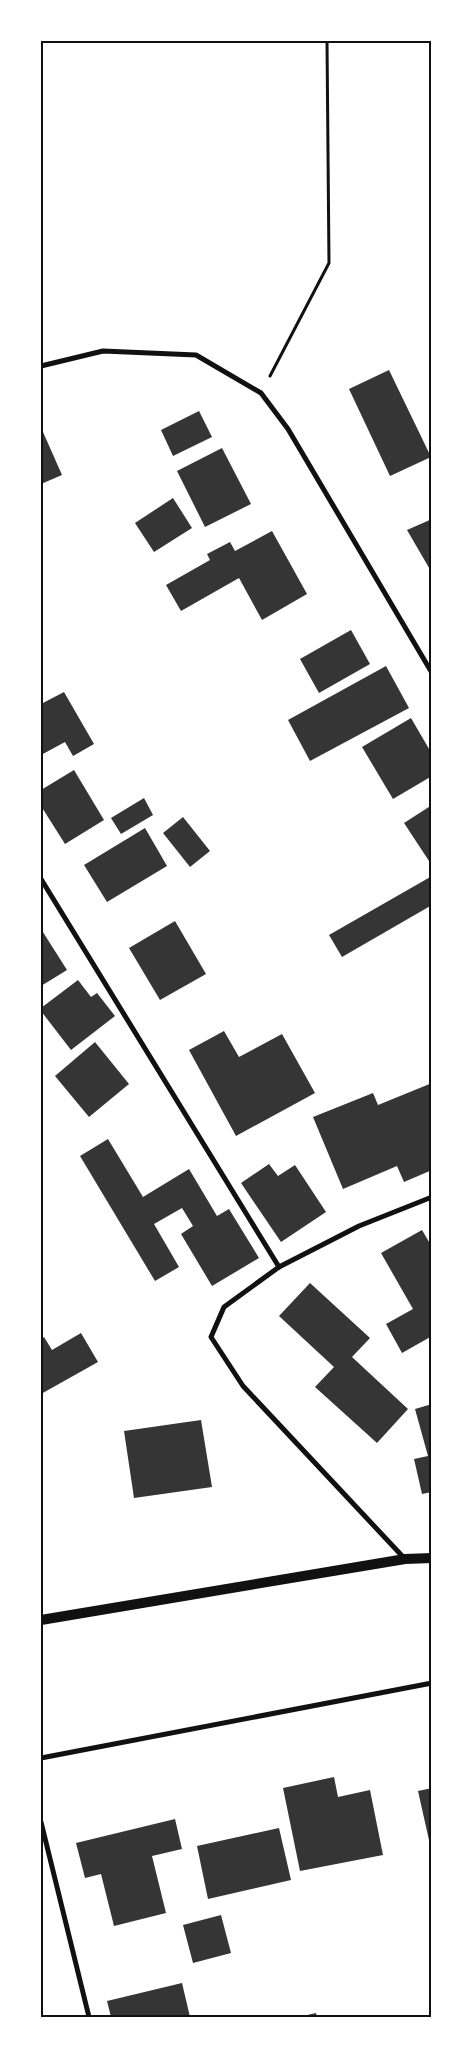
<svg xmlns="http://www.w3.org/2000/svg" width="473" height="2058" viewBox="0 0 473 2058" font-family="'Work Sans',sans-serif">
  <rect width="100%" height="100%" fill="#fff"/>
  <g fill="#353535">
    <path d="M 389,370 L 431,457 L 390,476 L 349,389 Z"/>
    <path d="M 199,411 L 212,437 L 173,456 L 161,430 Z"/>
    <path d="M 43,432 L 62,475 L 41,484 L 41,433 Z"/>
    <path d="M 222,448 L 251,504 L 205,527 L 177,471 Z"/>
    <path d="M 173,498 L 192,528 L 154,552 L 135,523 Z"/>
    <path d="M 432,519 L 432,573 L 407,530 Z"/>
    <path d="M 272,531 L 307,594 L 262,620 L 239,578 L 181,611 L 166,585 L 210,560 L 207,554 L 230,542 L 235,551 Z"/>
    <path d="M 351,630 L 370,664 L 319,693 L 300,659 Z"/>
    <path d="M 386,666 L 409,708 L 310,761 L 288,720 Z"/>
    <path d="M 64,692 L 94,744 L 73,756 L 65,742 L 41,755 L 41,704 Z"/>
    <path d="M 411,718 L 432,754 L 432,776 L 393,799 L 362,747 Z"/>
    <path d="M 74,770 L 104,820 L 65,844 L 41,806 L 41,790 Z"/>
    <path d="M 144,798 L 153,815 L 121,834 L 111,818 Z"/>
    <path d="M 432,805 L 432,863 L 431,864 L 404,823 Z"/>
    <path d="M 183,817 L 210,851 L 190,867 L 163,833 Z"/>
    <path d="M 145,828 L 167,866 L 107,902 L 84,865 Z"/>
    <path d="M 432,876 L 432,905 L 342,957 L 329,935 Z"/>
    <path d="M 175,921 L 206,974 L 160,1000 L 129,948 Z"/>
    <path d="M 41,929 L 67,970 L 41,986 Z"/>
    <path d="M 78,980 L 91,997 L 97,993 L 115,1016 L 71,1050 L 41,1011 L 41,1008 Z"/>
    <path d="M 224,1031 L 239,1057 L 282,1034 L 315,1093 L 236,1136 L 189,1050 Z"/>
    <path d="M 95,1042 L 129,1084 L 89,1117 L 55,1076 Z"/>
    <path d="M 432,1083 L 432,1170 L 404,1182 L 397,1166 L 343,1189 L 313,1117 L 373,1093 L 378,1105 Z"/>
    <path d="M 108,1139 L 143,1197 L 189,1169 L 217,1216 L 229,1209 L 259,1258 L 212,1286 L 181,1234 L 193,1226 L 182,1208 L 154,1224 L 179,1267 L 155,1281 L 80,1156 Z"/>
    <path d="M 269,1164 L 278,1176 L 295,1165 L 326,1212 L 281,1242 L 241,1183 Z"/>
    <path d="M 422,1230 L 432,1247 L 432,1336 L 402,1353 L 386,1324 L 413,1309 L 381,1253 Z"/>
    <path d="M 310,1283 L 370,1338 L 352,1357 L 408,1409 L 377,1443 L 315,1387 L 334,1367 L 279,1316 Z"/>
    <path d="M 81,1333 L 98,1362 L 41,1394 L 41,1339 L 44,1337 L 52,1350 Z"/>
    <path d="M 432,1404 L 432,1492 L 422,1494 L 414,1459 L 428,1456 L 415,1409 Z"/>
    <path d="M 201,1420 L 212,1487 L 134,1498 L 124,1431 Z"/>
    <path d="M 334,1777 L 338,1797 L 370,1790 L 383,1855 L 300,1871 L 283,1788 Z"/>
    <path d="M 432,1788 L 432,1849 L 431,1849 L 418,1791 Z"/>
    <path d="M 175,1819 L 182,1849 L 152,1856 L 166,1913 L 114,1926 L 101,1874 L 85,1878 L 76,1843 Z"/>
    <path d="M 279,1828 L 291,1880 L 208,1899 L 197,1846 Z"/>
    <path d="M 221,1915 L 231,1953 L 193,1963 L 183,1925 Z"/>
    <path d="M 182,1983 L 190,2017 L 111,2017 L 107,2001 Z"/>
    <path d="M 316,2013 L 317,2017 L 303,2017 L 303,2016 Z"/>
  </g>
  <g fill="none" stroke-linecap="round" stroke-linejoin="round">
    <path stroke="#111" stroke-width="3" d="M 270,376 L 329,263 L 327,41"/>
    <g stroke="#111" stroke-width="5">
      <path d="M 41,366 L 103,351 L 196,355 L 261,393 L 288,429 L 432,673"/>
      <path d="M 41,879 L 279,1267"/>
      <path d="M 405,1559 L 243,1386 L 211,1337 L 224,1307 L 279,1267 L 359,1226 L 432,1197"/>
      <path d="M 41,1758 L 432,1683"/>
      <path d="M 41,1822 L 89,2017"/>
    </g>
    <path stroke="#111" stroke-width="10" d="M 41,1620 L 405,1559 L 432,1558"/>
  </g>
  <rect width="473" height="2058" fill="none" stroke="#ffffff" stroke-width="85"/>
  <rect x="42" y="42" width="388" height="1974" fill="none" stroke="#111" stroke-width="2"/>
</svg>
